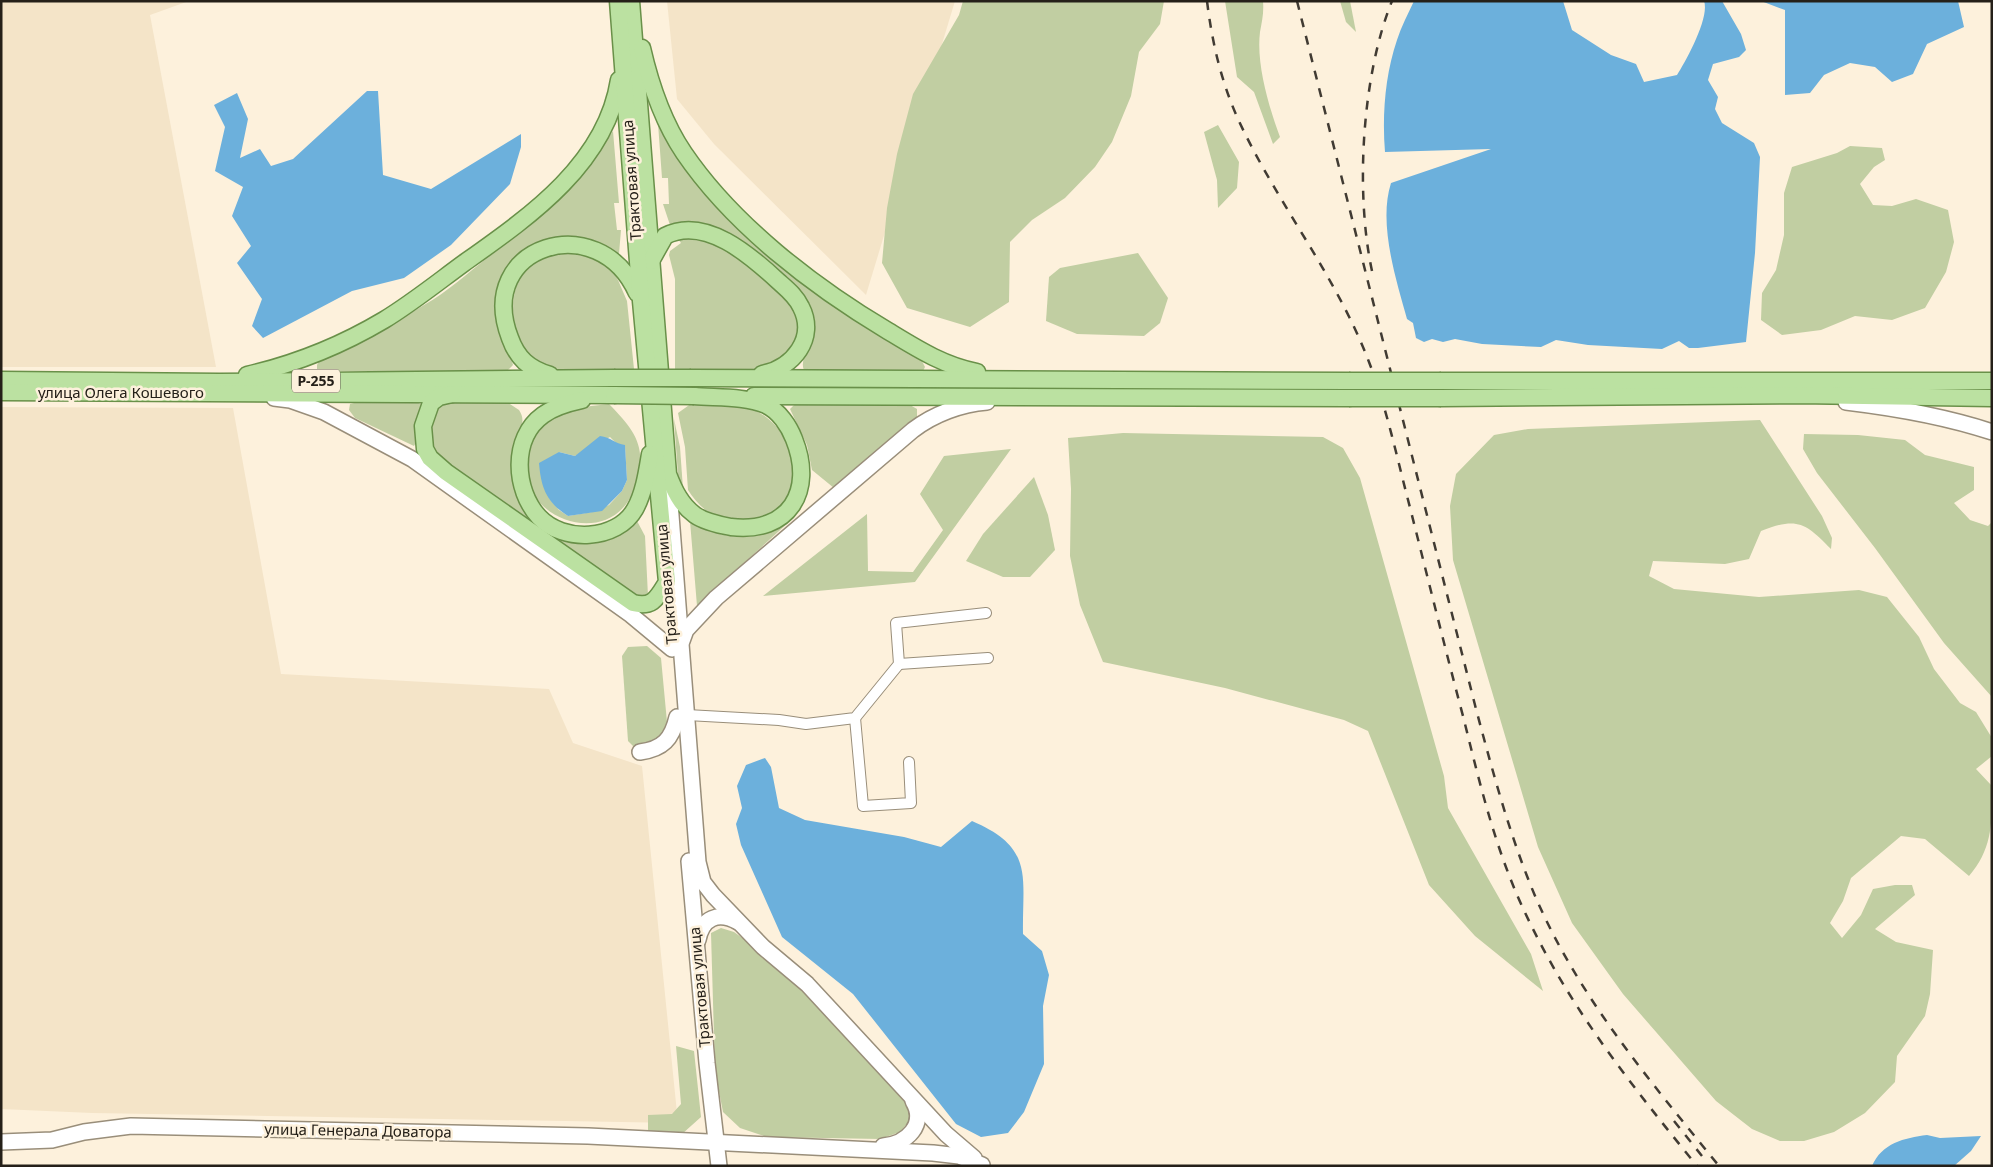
<svg xmlns="http://www.w3.org/2000/svg" width="1993" height="1167" viewBox="0 0 1993 1167" font-family="'Noto Sans',sans-serif">
  <rect width="100%" height="100%" fill="#fdf1dc"/>
  <g fill="#f4e4c8">
    <path d="M 1,1 L 189,1 L 150,15 L 216,367 L 1,367 Z"/>
    <path d="M 667,1 L 955,1 L 866,295 L 714,144 L 677,99 Z"/>
    <path d="M 1,407 L 233,408 L 281,674 L 549,689 L 573,743 L 642,766 L 678,1123 L 92,1113 L 1,1109 Z"/>
  </g>
  <g fill="#c1cea2" fill-rule="evenodd">
    <path d="M 963,1 L 1164,1 L 1160,24 L 1139,52 L 1131,96 L 1112,142 L 1095,167 L 1065,198 L 1032,220 L 1010,242 L 1009,302 L 970,327 L 907,308 L 882,263 L 887,208 L 897,154 L 913,94 L 959,15 Z"/>
    <path d="M 1225,1 L 1263,1 C 1264,13 1262,21 1260,32 C 1256,64 1269,107 1280,137 L 1273,144 L 1254,92 L 1237,77 Z"/>
    <path d="M 1340,1 L 1350,1 L 1356,32 L 1346,22 Z"/>
    <path d="M 657,110 L 712,194 L 921,359 L 925,367 L 923,371 L 804,370 C 798,357 817,339 815,323 C 813,300 783,269 763,258 C 738,244 707,235 681,224 L 670,225 L 663,204 L 669,204 L 668,178 L 662,178 Z"/>
    <path d="M 1218,125 L 1239,162 L 1237,188 L 1218,208 L 1217,180 L 1204,132 Z"/>
    <path d="M 613,131 L 619,203 L 614,203 L 617,230 L 621,230 L 619,254 C 576,230 568,240 523,253 L 505,337 L 513,365 L 507,371 L 317,371 L 317,365 L 319,361 C 354,343 390,326 424,305 C 447,292 467,274 488,257 C 540,216 576,188 613,131 Z"/>
    <path d="M 1850,146 L 1882,148 L 1885,160 L 1874,167 L 1860,184 L 1873,205 L 1892,206 L 1916,199 L 1948,210 L 1954,242 L 1946,272 L 1925,308 L 1892,320 L 1855,316 L 1821,330 L 1782,335 L 1761,320 L 1762,293 L 1776,270 L 1784,235 L 1784,193 L 1792,167 L 1837,153 Z"/>
    <path d="M 687,237 L 704,240 L 737,255 L 797,307 L 802,330 L 785,360 L 755,370 L 675,370 L 675,279 L 669,255 L 670,251 L 681,243 L 678,239 Z"/>
    <path d="M 562,253 L 583,253 L 609,266 L 618,280 L 627,301 L 634,369 C 609,369 561,376 540,364 C 510,347 504,292 527,268 C 536,259 550,256 562,253 Z"/>
    <path d="M 1138,253 L 1168,298 L 1160,323 L 1144,336 L 1077,334 L 1046,321 L 1049,277 L 1060,268 Z"/>
    <path d="M 445,401 L 507,402 L 519,410 C 528,423 517,434 513,446 C 510,461 510,481 517,495 C 525,510 543,523 554,535 L 636,519 L 645,536 L 648,596 L 637,595 L 440,464 L 429,442 L 431,412 Z"/>
    <path d="M 416,402 L 423,405 L 418,439 L 414,446 L 355,418 L 349,410 L 350,404 L 354,403 Z"/>
    <path d="M 692,403 C 710,404 733,402 749,408 C 786,421 806,468 787,502 C 776,521 738,523 719,518 C 707,514 695,501 688,490 L 685,447 L 678,413 Z"/>
    <path d="M 803,403 L 910,405 L 917,409 L 917,418 L 834,488 L 812,470 L 807,445 L 790,409 L 795,404 Z"/>
    <path d="M 609,404 C 634,430 648,446 636,484 C 613,561 498,513 532,442 C 537,431 545,419 557,414 C 573,407 592,406 609,404 ZM 610,437 L 617,444 L 625,446 L 627,480 L 622,491 L 609,505 L 592,512 L 568,516 L 559,510 L 549,498 L 559,452 L 575,456 Z"/>
    <path d="M 674,419 L 680,447 L 683,489 L 678,475 Z"/>
    <path d="M 1760,420 L 1822,516 L 1832,538 L 1831,549 C 1805,522 1797,517 1761,531 L 1749,559 L 1725,564 L 1653,561 L 1649,576 L 1674,589 L 1759,597 L 1859,590 L 1887,597 L 1919,637 L 1934,669 L 1960,703 L 1976,712 L 1992,738 L 1992,756 L 1976,769 L 1992,786 C 1992,822 1993,848 1969,876 L 1925,839 L 1901,836 L 1851,878 L 1843,901 L 1830,923 L 1842,938 L 1861,915 L 1873,889 L 1895,885 L 1912,885 L 1915,895 L 1875,929 L 1896,942 L 1933,950 L 1930,994 L 1925,1016 L 1897,1056 L 1895,1082 L 1865,1113 L 1834,1132 L 1804,1141 L 1780,1141 L 1752,1129 L 1716,1101 L 1623,994 L 1572,923 L 1538,847 L 1453,560 L 1450,506 L 1456,474 L 1494,435 L 1528,429 Z"/>
    <path d="M 1123,433 L 1323,437 L 1343,448 L 1360,478 L 1444,776 L 1448,808 L 1531,954 L 1543,991 L 1475,936 L 1429,885 L 1368,731 L 1344,720 L 1225,688 L 1103,662 L 1080,605 L 1070,556 L 1071,489 L 1068,438 Z"/>
    <path d="M 1804,434 L 1858,435 L 1905,440 L 1925,455 L 1974,467 L 1974,490 L 1954,503 L 1970,520 L 1988,526 L 1992,522 L 1992,697 L 1944,643 L 1875,548 L 1817,473 L 1803,449 Z"/>
    <path d="M 1011,449 L 915,582 L 763,596 L 867,514 L 868,571 L 913,572 L 943,530 L 920,494 L 944,456 Z"/>
    <path d="M 1034,477 L 1048,515 L 1055,550 L 1030,577 L 1003,577 L 966,561 L 983,534 Z"/>
    <path d="M 690,521 C 722,541 759,543 790,521 L 697,606 Z"/>
    <path d="M 647,646 L 661,658 L 668,733 L 654,746 L 634,747 L 628,741 L 622,656 L 628,647 Z"/>
    <path d="M 721,928 L 734,932 L 807,984 L 906,1101 L 911,1119 L 900,1132 L 880,1139 L 767,1137 L 740,1128 L 723,1112 L 715,1071 L 711,933 Z"/>
    <path d="M 676,1046 L 694,1051 L 701,1117 L 682,1134 L 648,1134 L 648,1115 L 672,1114 L 681,1104 Z"/>
  </g>
  <g fill="#6cb0dc">
    <path d="M 1414,1 L 1563,1 L 1572,30 L 1611,55 L 1636,64 L 1644,82 L 1677,75 C 1686,61 1710,17 1704,1 L 1722,1 L 1741,34 L 1746,50 L 1739,57 L 1713,64 L 1708,80 L 1718,97 L 1715,109 L 1722,123 L 1754,143 L 1760,157 L 1755,253 L 1746,342 L 1698,348 L 1689,348 L 1679,341 L 1662,349 L 1588,345 L 1556,340 L 1541,347 L 1482,344 L 1455,339 L 1443,342 L 1432,339 L 1424,342 L 1416,338 L 1413,323 L 1407,319 C 1396,279 1378,224 1391,183 L 1491,149 L 1385,152 C 1382,116 1385,75 1397,40 C 1401,27 1408,14 1414,1 Z"/>
    <path d="M 1761,1 L 1958,1 L 1964,27 L 1927,44 L 1913,74 L 1892,82 L 1875,67 L 1850,63 L 1824,75 L 1810,93 L 1785,95 L 1785,10 Z"/>
    <path d="M 367,91 L 378,91 L 383,175 L 431,189 L 521,134 L 521,147 L 510,184 L 451,245 L 404,278 L 352,291 L 263,338 L 252,326 L 262,299 L 237,263 L 251,246 L 232,216 L 243,187 L 215,171 L 225,127 L 214,105 L 237,93 L 248,119 L 240,158 L 260,149 L 271,166 L 293,159 Z"/>
    <path d="M 600,436 C 611,437 615,444 625,445 L 627,480 L 622,491 L 602,511 L 568,516 C 546,502 541,487 539,463 L 559,452 L 575,456 Z"/>
    <path d="M 765,758 L 771,767 L 779,808 L 805,820 L 904,837 L 941,847 L 972,821 C 1035,848 1022,876 1023,934 L 1042,951 L 1049,975 L 1043,1006 L 1044,1064 L 1024,1112 L 1008,1133 L 981,1137 L 956,1124 L 853,994 L 782,937 L 741,845 L 736,824 L 742,808 L 737,786 L 746,765 Z"/>
    <path d="M 1927,1135 L 1940,1138 L 1981,1136 L 1971,1151 L 1954,1166 L 1872,1166 C 1882,1143 1904,1138 1927,1135 Z"/>
  </g>
  <g fill="none" stroke-linecap="round" stroke-linejoin="round">
    <defs>
      <g id="street">
        <path d="M 899,664 L 988,658"/>
        <path d="M 687,715 L 779,720 L 806,724 L 855,718 L 899,664 L 896,623 L 986,613"/>
        <path d="M 855,718 L 863,806 L 911,803 L 909,762"/>
      </g>
      <g id="secondary">
        <path d="M 274,398 L 290,400 L 324,412 L 412,459 L 631,615 L 672,649"/>
        <path d="M 1846,402 C 1896,408 1944,416 1992,432"/>
        <path d="M 668,477 L 698,862 L 703,882 L 713,895 L 763,947 L 807,984 L 946,1134 L 974,1158"/>
        <path d="M 682,641 L 686,630 L 716,598 L 913,430 C 934,414 961,404 987,402"/>
        <path d="M 640,752 C 663,749 672,739 677,717"/>
        <path d="M 689,861 L 707,1063 L 719,1166"/>
        <path d="M 698,940 C 702,918 718,911 738,922"/>
        <path d="M 1,1142 L 52,1140 L 84,1132 L 131,1126 L 588,1136 L 933,1153 L 959,1156 L 982,1165"/>
        <path d="M 883,1146 C 907,1144 927,1124 913,1101"/>
      </g>
      <g id="primary">
        <path d="M 631,1 L 668,474 C 674,490 681,505 695,515 C 705,522 720,525 731,527 C 789,534 815,491 794,439 C 789,426 779,411 766,405 C 745,396 716,398 694,396"/>
        <path d="M 642,48 C 650,83 663,122 684,153 C 733,225 814,287 888,331 C 916,348 944,366 977,372"/>
        <path d="M 651,261 L 665,236 C 705,215 751,256 778,281 C 787,289 796,296 801,307 C 817,338 793,368 762,374"/>
        <path d="M 247,375 C 295,364 342,345 384,320 C 412,303 438,282 464,263 C 529,217 606,164 619,80"/>
        <path d="M 550,375 C 529,369 517,358 510,338 C 474,245 599,207 637,293"/>
        <path d="M 691,378 L 1349,381"/>
        <path d="M 1,380 L 219,382 L 614,378"/>
        <path d="M 1441,381 L 1992,381"/>
        <path d="M 1,392 L 614,395"/>
        <path d="M 452,394 L 439,397 L 431,403 L 423,426 L 425,449 L 430,458 L 446,472 L 633,603 C 653,608 657,598 667,582 L 641,301 L 618,1"/>
        <path d="M 754,396 L 1349,398"/>
        <path d="M 1441,398 L 1800,395 L 1992,398"/>
        <path d="M 582,400 C 568,403 554,407 543,415 C 511,438 514,490 539,517 C 563,543 617,541 635,509 C 644,493 647,472 650,454"/>
      </g>
    </defs>
    <use href="#street" stroke="#998e7a" stroke-width="12"/>
    <use href="#secondary" stroke="#998e7a" stroke-width="18"/>
    <use href="#primary" stroke="#699049" stroke-width="19"/>
    <use href="#street" stroke="#fff" stroke-width="10"/>
    <use href="#secondary" stroke="#fff" stroke-width="15"/>
    <use href="#primary" stroke="#bbe1a1" stroke-width="16"/>
    <g stroke="#413b33" stroke-width="2.5" stroke-dasharray="9 9" stroke-linecap="butt">
      <path d="M 1207,1 C 1212,42 1221,81 1238,119 C 1276,202 1336,275 1369,362 C 1385,403 1395,449 1406,492 C 1425,566 1443,641 1463,716 C 1479,780 1494,845 1522,906 C 1567,1005 1629,1082 1697,1166"/>
      <path d="M 1297,1 L 1476,709 C 1491,765 1506,822 1527,876 C 1569,986 1646,1076 1719,1166"/>
      <path d="M 1372,271 C 1355,192 1362,75 1392,1"/>
      <path d="M 1674,1121 L 1702,1156"/>
    </g>
    <defs>
      <g id="primary-bridge">
        <path d="M 614,378 L 691,378"/>
        <path d="M 1349,381 L 1441,381"/>
        <path d="M 614,395 L 694,396"/>
        <path d="M 1349,398 L 1441,398"/>
      </g>
    </defs>
    <use href="#primary-bridge" stroke="#699049" stroke-width="19" stroke-linecap="butt"/>
    <use href="#primary-bridge" stroke="#bbe1a1" stroke-width="16"/>
  </g>
  <g text-anchor="middle" stroke-width="5" stroke-linejoin="round" paint-order="stroke">
    <rect fill="#fdf1dc" stroke="#665f54" stroke-width="1" x="292" y="369.5" width="48" height="23" rx="4"/>
    <g font-size="14" font-weight="bold" fill="#252019">
      <text x="316" y="386">Р-255</text>
    </g>
    <g font-size="15" fill="#252019" stroke="#fdf1dc">
      <text transform="translate(632 180) rotate(-94)" y="5">Трактовая улица</text>
      <text x="121" y="398">улица Олега Кошевого</text>
      <text transform="translate(667 584) rotate(-95)" y="5">Трактовая улица</text>
      <text transform="translate(700 987) rotate(-95)" y="5">Трактовая улица</text>
      <text transform="translate(358 1131) rotate(1)" y="5">улица Генерала Доватора</text>
    </g>
  </g>
  <rect width="1993" height="1167" fill="none" stroke="#252019" stroke-width="5"/>
</svg>
